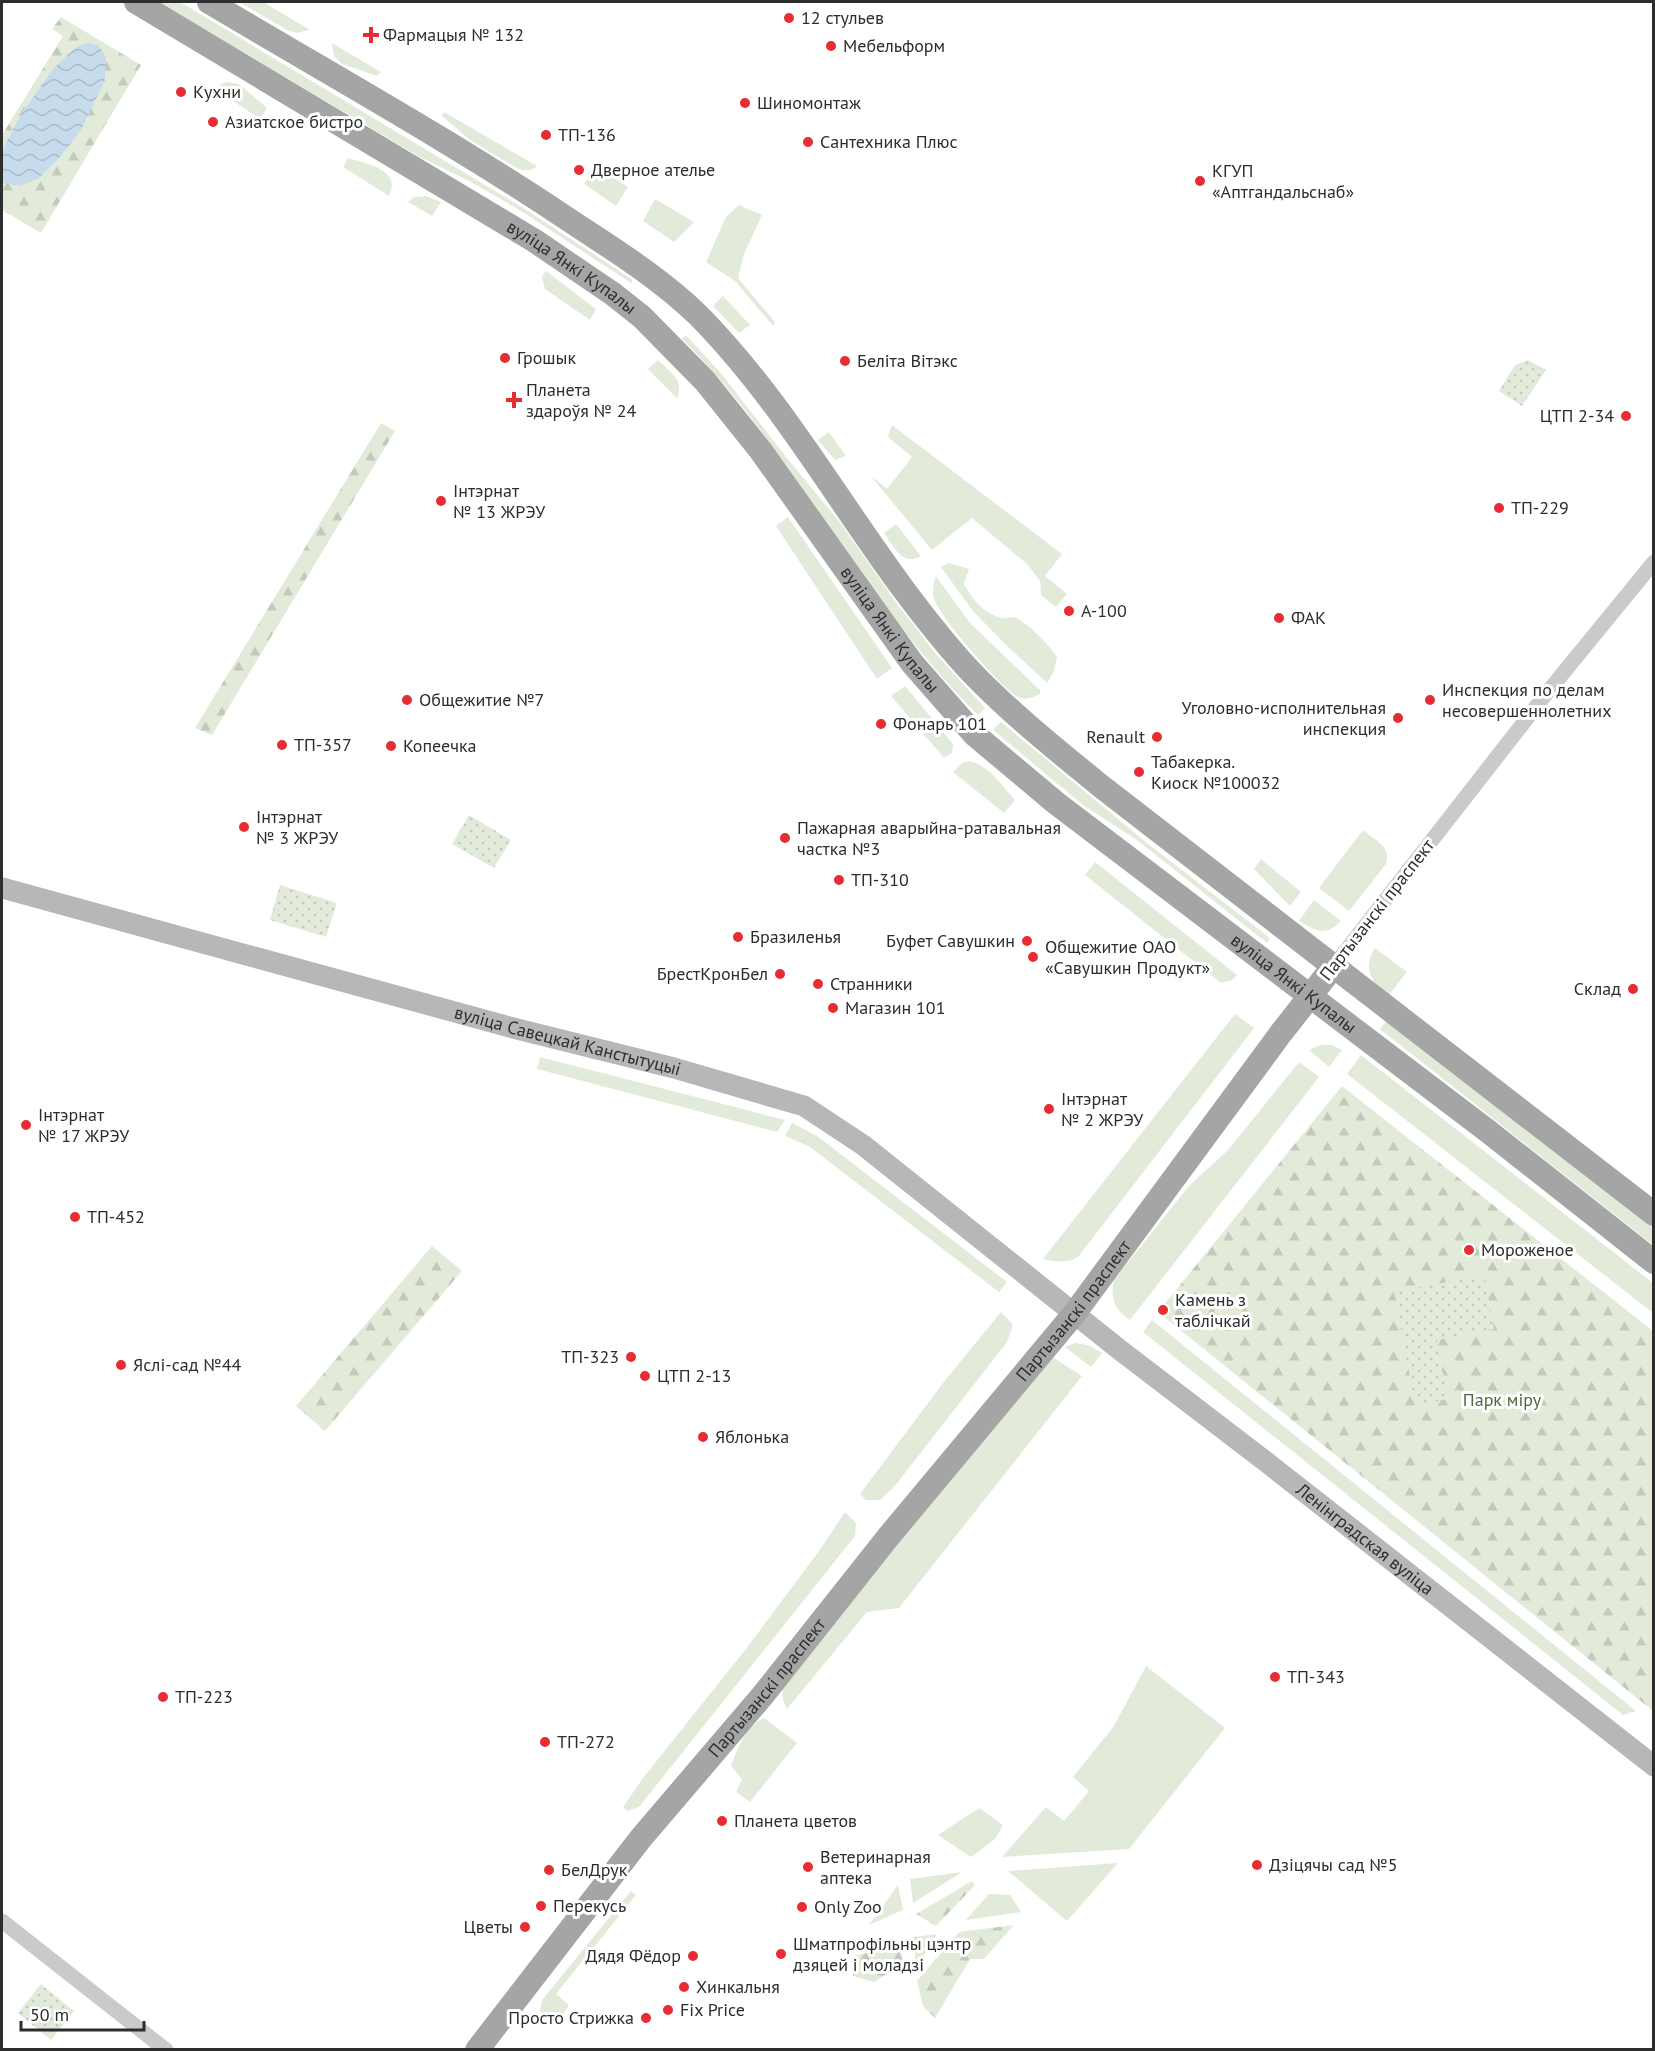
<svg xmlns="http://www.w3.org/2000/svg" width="1655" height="2051" viewBox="0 0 1655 2051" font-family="'PT Sans',sans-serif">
  <defs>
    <pattern id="forest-firs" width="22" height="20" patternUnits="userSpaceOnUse" patternTransform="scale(1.5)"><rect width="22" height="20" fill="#e2ebda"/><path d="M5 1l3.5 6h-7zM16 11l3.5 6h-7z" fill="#c2cabb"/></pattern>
    <pattern id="park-dots" width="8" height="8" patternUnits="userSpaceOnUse" patternTransform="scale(1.5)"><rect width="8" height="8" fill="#e2ebda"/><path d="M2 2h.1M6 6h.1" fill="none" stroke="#c2cabb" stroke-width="1.8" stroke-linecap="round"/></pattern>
    <pattern id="water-waves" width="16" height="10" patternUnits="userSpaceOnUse" patternTransform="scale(1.5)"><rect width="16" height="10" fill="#c6dbeb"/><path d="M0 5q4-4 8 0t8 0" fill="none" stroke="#aabcca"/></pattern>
  </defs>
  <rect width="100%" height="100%" fill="#fff"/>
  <g fill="#e2ebda">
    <path d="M 159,2 L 180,2 L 525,209 L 633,280 L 631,283 L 521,211 L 471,182 L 418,156 Z"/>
    <path d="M 239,2 L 263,2 L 310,30 L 297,33 L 289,31 Z"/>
    <path d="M 332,43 L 381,72 L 377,76 L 342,64 L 334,56 Z"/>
    <path d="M 228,82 L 239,84 L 267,108 L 260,119 L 217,90 L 221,84 Z"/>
    <path d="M 444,112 L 537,166 L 531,170 L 521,170 L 513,166 L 470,140 L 442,116 Z"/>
    <path d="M 348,158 C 365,163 403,170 389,196 L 343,167 Z"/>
    <path d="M 596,166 L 628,187 L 616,206 L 584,184 Z"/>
    <path d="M 426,196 L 441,202 L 432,216 L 408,202 L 414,197 Z"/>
    <path d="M 655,199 L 694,222 L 674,242 L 643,221 Z"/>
    <path d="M 739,205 L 762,215 L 744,254 L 738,278 L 775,322 L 773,326 L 735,281 L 706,262 L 726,217 Z"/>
    <path d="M 546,271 L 596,309 L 590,320 L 545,289 L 542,277 Z"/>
    <path d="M 723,296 L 750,325 L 739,333 L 713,306 Z"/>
    <path d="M 686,335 L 720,372 L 787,458 L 839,521 L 895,601 L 936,654 L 985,708 L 978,715 C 910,648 857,567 802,488 C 765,435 728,384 682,339 Z"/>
    <path d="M 658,360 C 670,372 685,380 677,398 L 648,369 Z"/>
    <path d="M 892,425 L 1062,554 L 1045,576 L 1067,594 L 1056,607 L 1041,595 L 1040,581 L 1027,564 L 972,518 L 932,550 L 870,475 L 887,489 L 912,457 L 888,437 Z"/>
    <path d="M 829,432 L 846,456 L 835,460 L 818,440 Z"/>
    <path d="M 788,517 L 892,668 L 877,679 L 776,526 Z"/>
    <path d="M 896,524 L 921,556 C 903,567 893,546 884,533 Z"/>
    <path d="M 949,563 L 969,569 L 964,584 C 972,599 984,614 1002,618 C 1006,619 1012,616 1016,618 C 1029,624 1050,646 1057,657 L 1054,671 L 1047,683 L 1006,645 L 973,611 L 941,567 Z"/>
    <path d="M 936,576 L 970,623 L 1040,690 L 1040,694 C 1033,697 1026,701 1018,697 C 1001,688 940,617 934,599 C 932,592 933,582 936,576 Z"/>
    <path d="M 905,686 L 953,744 L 952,753 L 944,758 L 891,696 Z"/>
    <path d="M 1001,722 L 1147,843 L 1270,938 L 1267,943 L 1137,840 L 1083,805 L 993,730 Z"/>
    <path d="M 969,761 C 989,765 1002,786 1015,800 L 1004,813 L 953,772 L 962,763 Z"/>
    <path d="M 1363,830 C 1375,840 1392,847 1386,864 L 1349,911 L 1319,888 Z"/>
    <path d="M 1261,859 L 1301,892 L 1290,906 L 1254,869 Z"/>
    <path d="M 1095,862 L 1237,975 L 1232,980 L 1221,983 L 1085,875 Z"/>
    <path d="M 1314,900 L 1341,921 C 1326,937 1316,931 1299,921 Z"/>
    <path d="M 1375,948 L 1407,972 L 1388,996 C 1371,981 1362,969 1375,948 Z"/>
    <path d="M 1235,1014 L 1254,1028 L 1078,1257 C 1067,1263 1055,1262 1043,1259 Z"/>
    <path d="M 1388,1019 L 1653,1228 L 1653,1245 L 1380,1029 Z"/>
    <path d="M 1321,1045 L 1332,1045 L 1342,1050 L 1329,1067 L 1309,1050 Z"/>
    <path d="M 1361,1055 L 1653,1283 L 1653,1313 L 1347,1074 Z"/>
    <path d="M 540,1057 L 785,1120 L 777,1132 L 537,1069 Z"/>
    <path d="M 1299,1062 L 1319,1077 L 1130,1320 C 1114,1310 1110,1298 1114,1280 L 1188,1187 L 1228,1150 Z"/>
    <path d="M 792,1123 L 817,1136 L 1007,1282 L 999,1292 L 810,1147 L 785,1136 Z"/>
    <path d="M 1001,1312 L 1013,1325 L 1007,1342 L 894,1487 L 880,1500 L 866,1500 L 860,1494 L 943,1383 Z"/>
    <path d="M 1152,1320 L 1636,1711 L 1623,1715 L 1143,1332 Z"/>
    <path d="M 1075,1343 L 1088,1345 L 1102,1353 L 1091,1367 L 1065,1347 Z"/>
    <path d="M 1049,1355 L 1082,1376 L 899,1608 L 867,1612 L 787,1709 L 783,1700 L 782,1689 Z"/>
    <path d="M 845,1512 L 856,1523 L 855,1536 L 639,1807 L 627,1811 L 623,1807 L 643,1778 L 749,1645 L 819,1551 Z"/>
    <path d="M 1146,1666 L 1225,1728 L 1129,1849 L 1002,1857 L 1046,1807 L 1064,1821 L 1089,1791 L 1073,1777 L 1114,1726 Z"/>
    <path d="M 764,1718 L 797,1743 L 750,1802 L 736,1792 L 742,1779 L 731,1766 C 738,1748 745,1727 764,1718 Z"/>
    <path d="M 979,1808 L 1003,1825 L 995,1839 L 971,1857 L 938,1835 Z"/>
    <path d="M 1118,1863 L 1067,1921 L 1008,1871 Z"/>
    <path d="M 962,1872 L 913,1903 L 910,1879 Z"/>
    <path d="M 898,1885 L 903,1910 L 869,1925 Z"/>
    <path d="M 631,1891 L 636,1895 L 556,1994 L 569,2005 L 561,2017 L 546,2027 C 538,2018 540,2011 542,2000 Z"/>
    <path d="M 989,1894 L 1010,1895 L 1021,1912 L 966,1920 Z"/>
  </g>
  <g fill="url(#forest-firs)">
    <path d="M 61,17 L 141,65 L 41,233 L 2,210 L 2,182 L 4,183 L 52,70 L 21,114 L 2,150 L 2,135 L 63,36 L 52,29 Z"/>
    <path d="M 381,423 L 395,431 L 212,735 L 195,728 Z"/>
    <path d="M 1342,1086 L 1653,1331 L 1653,1711 L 1158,1312 Z"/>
    <path d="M 432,1246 L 462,1271 L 325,1431 L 296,1406 Z"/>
    <path d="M 972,1881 L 975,1885 L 936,1926 L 916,1914 Z"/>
    <path d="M 1014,1925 L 984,1959 L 970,1959 L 935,2018 L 923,2006 L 917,1981 L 959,1932 Z"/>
    <path d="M 937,1934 L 916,1968 L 913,1937 Z"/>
    <path d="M 900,1946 L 903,1964 L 874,1982 L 853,1976 L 853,1956 Z"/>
  </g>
  <g fill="url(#park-dots)">
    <path d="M 1528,360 L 1546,370 L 1522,406 L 1499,391 L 1515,365 Z"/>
    <path d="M 469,815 L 511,840 L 494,868 L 452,844 Z"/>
    <path d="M 280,885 L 337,903 L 326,937 L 270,920 Z"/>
    <path d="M 1484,1275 L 1494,1329 L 1437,1340 L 1448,1399 L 1415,1405 L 1394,1292 Z"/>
    <path d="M 41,1984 L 74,2011 L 51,2040 L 18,2013 Z"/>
  </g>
  <path fill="url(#water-waves)" d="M 87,43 L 98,45 L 106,57 L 105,80 L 81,130 L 60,157 L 39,178 L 20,186 L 3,183 L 2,182 L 2,150 L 21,114 L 52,70 L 75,48 Z"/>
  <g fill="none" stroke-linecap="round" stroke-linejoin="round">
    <g stroke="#cacaca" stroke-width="15">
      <path d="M 1333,967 L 1546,694 L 1654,562"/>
      <path d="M 2,1921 L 166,2050"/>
    </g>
    <path stroke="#b7b7b7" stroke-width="21" id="s1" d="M 2,888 L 517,1029 L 674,1068 L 804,1106 L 863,1145 L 1120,1350 L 1265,1461 L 1654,1766"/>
    <g stroke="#a5a5a5" stroke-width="24">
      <path id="s2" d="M 136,2 L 535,241 L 613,294 L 642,317 L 705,381 L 761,451 L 912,663 L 975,735 L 1056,803 L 1489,1132 L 1654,1262"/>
      <path d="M 209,2 C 328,73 451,141 566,218 C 611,248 659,277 698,315 C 778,396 834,495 901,586 C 924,617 948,648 974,675 C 1014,716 1058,751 1102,787 L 1654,1214"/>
      <path id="s3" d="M 477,2050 L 641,1838 L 763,1695 L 889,1536 L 1074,1314 L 1281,1033 L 1333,967"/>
    </g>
  </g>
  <g fill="#e72c33" stroke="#fff" stroke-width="2">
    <circle cx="789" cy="18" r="6"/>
    <path d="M368 26h6v6h6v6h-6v6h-6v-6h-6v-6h6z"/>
    <circle cx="831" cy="46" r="6"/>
    <circle cx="181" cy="92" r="6"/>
    <circle cx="745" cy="103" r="6"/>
    <circle cx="213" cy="122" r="6"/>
    <circle cx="546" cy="135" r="6"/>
    <circle cx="808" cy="142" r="6"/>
    <circle cx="579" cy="170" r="6"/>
    <circle cx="1200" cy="181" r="6"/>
    <circle cx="505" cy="358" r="6"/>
    <circle cx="845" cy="361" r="6"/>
    <path d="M511 391h6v6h6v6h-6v6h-6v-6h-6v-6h6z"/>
    <circle cx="1626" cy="416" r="6"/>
    <circle cx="441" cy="501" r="6"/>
    <circle cx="1499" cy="508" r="6"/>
    <circle cx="1069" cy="611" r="6"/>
    <circle cx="1279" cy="618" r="6"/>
    <circle cx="407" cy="700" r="6"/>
    <circle cx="1430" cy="700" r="6"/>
    <circle cx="1398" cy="718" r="6"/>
    <circle cx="881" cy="724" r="6"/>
    <circle cx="1157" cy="737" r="6"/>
    <circle cx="282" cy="745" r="6"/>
    <circle cx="391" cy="746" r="6"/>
    <circle cx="1139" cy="772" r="6"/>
    <circle cx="244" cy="827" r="6"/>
    <circle cx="785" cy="838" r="6"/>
    <circle cx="839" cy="880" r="6"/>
    <circle cx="738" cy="937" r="6"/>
    <circle cx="1027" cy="941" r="6"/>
    <circle cx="1033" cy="957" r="6"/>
    <circle cx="780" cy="974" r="6"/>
    <circle cx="818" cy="984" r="6"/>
    <circle cx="1633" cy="989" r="6"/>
    <circle cx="833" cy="1008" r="6"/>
    <circle cx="1049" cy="1109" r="6"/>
    <circle cx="26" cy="1125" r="6"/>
    <circle cx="75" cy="1217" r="6"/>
    <circle cx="1469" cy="1250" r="6"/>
    <circle cx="1163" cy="1310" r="6"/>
    <circle cx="631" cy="1357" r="6"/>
    <circle cx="121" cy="1365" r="6"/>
    <circle cx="645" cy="1376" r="6"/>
    <circle cx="703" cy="1437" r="6"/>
    <circle cx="1275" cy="1677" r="6"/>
    <circle cx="163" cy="1697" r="6"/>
    <circle cx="545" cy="1742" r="6"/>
    <circle cx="722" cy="1821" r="6"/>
    <circle cx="1257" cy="1865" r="6"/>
    <circle cx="808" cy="1867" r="6"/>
    <circle cx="549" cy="1870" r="6"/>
    <circle cx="541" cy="1906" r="6"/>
    <circle cx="802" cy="1907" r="6"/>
    <circle cx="525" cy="1927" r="6"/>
    <circle cx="781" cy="1954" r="6"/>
    <circle cx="693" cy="1956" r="6"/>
    <circle cx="684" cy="1987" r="6"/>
    <circle cx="668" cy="2010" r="6"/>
    <circle cx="646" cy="2018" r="6"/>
  </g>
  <g text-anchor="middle" stroke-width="6" stroke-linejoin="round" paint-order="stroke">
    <g font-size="18" fill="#2d2d2d" stroke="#fff" text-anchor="start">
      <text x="801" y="24">12 стульев</text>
      <text x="383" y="41">Фармацыя № 132</text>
      <text x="843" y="52">Мебельформ</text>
      <text x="193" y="98">Кухни</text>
      <text x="757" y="109">Шиномонтаж</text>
      <text x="225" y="128">Азиатское бистро</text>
      <text x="558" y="141">ТП-136</text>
      <text x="820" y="148">Сантехника Плюс</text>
      <text x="591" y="176">Дверное ателье</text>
      <text x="1212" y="177">КГУП<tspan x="1212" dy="21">«Аптгандальснаб»</tspan></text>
      <text x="517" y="364">Грошык</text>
      <text x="857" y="367">Беліта Вітэкс</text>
      <text x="526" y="396">Планета<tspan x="526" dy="21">здароўя № 24</tspan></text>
      <text x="1614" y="422" text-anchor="end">ЦТП 2-34</text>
      <text x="453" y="497">Інтэрнат<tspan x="453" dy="21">№ 13 ЖРЭУ</tspan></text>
      <text x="1511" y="514">ТП-229</text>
      <text x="1081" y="617">А-100</text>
      <text x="1291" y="624">ФАК</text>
      <text x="1442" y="696">Инспекция по делам<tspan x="1442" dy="21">несовершеннолетних</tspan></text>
      <text x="419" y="706">Общежитие №7</text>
      <text x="1386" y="714" text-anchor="end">Уголовно-исполнительная<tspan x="1386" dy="21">инспекция</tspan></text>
      <text x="893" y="730">Фонарь 101</text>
      <text x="1145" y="743" text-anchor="end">Renault</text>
      <text x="294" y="751">ТП-357</text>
      <text x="403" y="752">Копеечка</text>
      <text x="1151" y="768">Табакерка.<tspan x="1151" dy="21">Киоск №100032</tspan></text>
      <text x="256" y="823">Інтэрнат<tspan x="256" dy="21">№ 3 ЖРЭУ</tspan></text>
      <text x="797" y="834">Пажарная аварыйна-ратавальная<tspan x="797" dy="21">частка №3</tspan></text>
      <text x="851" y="886">ТП-310</text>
      <text x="750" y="943">Бразиленья</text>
      <text x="1015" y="947" text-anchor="end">Буфет Савушкин</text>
      <text x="1045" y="953">Общежитие ОАО<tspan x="1045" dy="21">«Савушкин Продукт»</tspan></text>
      <text x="768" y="980" text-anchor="end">БрестКронБел</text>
      <text x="830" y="990">Странники</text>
      <text x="1621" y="995" text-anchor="end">Склад</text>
      <text x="845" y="1014">Магазин 101</text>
      <text x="1061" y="1105">Інтэрнат<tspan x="1061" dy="21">№ 2 ЖРЭУ</tspan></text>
      <text x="38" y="1121">Інтэрнат<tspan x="38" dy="21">№ 17 ЖРЭУ</tspan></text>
      <text x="87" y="1223">ТП-452</text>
      <text x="1481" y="1256">Мороженое</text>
      <text x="1175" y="1306">Камень з<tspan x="1175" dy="21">таблічкай</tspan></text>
      <text x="619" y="1363" text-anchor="end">ТП-323</text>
      <text x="133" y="1371">Яслі-сад №44</text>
      <text x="657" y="1382">ЦТП 2-13</text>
      <text x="715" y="1443">Яблонька</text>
      <text x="1287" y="1683">ТП-343</text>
      <text x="175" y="1703">ТП-223</text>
      <text x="557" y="1748">ТП-272</text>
      <text x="734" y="1827">Планета цветов</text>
      <text x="820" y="1863">Ветеринарная<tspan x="820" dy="21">аптека</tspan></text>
      <text x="1269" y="1871">Дзіцячы сад №5</text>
      <text x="561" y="1876">БелДрук</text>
      <text x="553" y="1912">Перекусь</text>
      <text x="814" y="1913">Only Zoo</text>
      <text x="513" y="1933" text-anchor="end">Цветы</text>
      <text x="793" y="1950">Шматпрофільны цэнтр<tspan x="793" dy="21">дзяцей і моладзі</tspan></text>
      <text x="681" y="1962" text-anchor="end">Дядя Фёдор</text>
      <text x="696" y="1993">Хинкальня</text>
      <text x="680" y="2016">Fix Price</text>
      <text x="634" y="2024" text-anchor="end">Просто Стрижка</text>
    </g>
    <g font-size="18" fill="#2d2d2d" stroke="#fff">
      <text dy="6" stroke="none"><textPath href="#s2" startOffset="510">вуліца Янкі Купалы</textPath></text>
      <text dy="6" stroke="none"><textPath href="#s2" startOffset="996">вуліца Янкі Купалы</textPath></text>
      <text transform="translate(1377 910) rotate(-52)" y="6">Партызанскі праспект</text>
      <text dy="6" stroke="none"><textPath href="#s2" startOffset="1536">вуліца Янкі Купалы</textPath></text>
      <text dy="6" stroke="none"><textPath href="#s1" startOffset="586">вуліца Савецкай Канстытуцыі</textPath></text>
      <text dy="6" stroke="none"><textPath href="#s3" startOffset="950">Партызанскі праспект</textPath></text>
      <text dy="6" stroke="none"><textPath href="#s1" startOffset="1540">Ленінградская вуліца</textPath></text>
      <text dy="6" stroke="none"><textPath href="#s3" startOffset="464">Партызанскі праспект</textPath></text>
    </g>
    <g font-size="18" fill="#4e693a" stroke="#fff">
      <text x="1502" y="1406">Парк міру</text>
    </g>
  </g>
  <rect width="1655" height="2051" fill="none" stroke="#2d2d2d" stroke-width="6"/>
  <path d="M21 2021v9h123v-9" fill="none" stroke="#2d2d2d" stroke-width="3"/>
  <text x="30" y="2021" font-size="18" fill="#2d2d2d" stroke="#ffffff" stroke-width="4.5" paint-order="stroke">50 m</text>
</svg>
